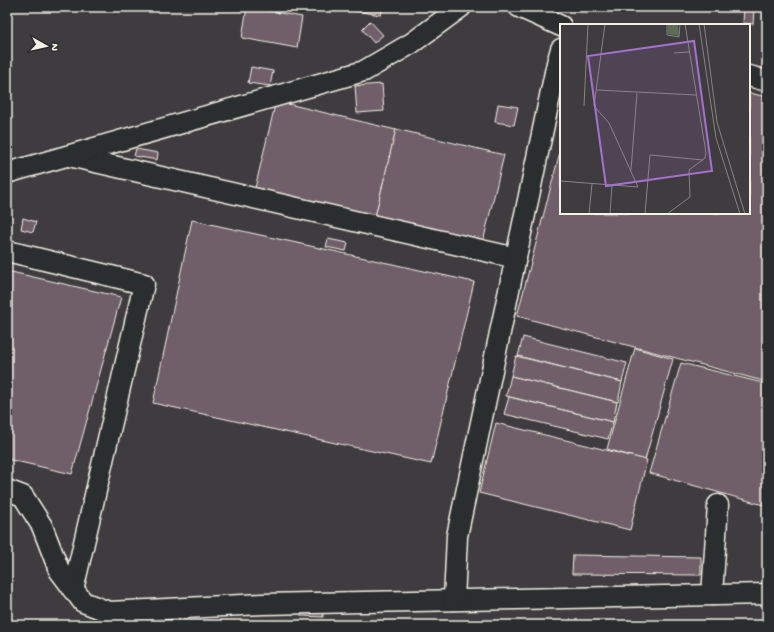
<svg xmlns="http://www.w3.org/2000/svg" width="774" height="632" viewBox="0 0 774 632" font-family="'Gochi Hand',sans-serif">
  <rect width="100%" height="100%" fill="#3f3c3f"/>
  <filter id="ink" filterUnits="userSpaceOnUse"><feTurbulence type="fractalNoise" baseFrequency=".025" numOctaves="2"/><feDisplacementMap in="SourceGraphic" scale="8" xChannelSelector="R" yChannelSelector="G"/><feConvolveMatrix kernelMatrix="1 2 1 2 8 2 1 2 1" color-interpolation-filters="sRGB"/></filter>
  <g filter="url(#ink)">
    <g fill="#6f5e67" stroke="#f4f1e8">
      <path d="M 247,7 L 302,17 L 297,48 L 242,38 Z"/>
      <path d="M 356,7 L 383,7 L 381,15 L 355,11 Z"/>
      <path d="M 744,8 L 754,10 L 753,24 L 743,23 Z"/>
      <path d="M 370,21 L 383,35 L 374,43 L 362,29 Z"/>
      <path d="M 251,67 L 273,71 L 270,86 L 248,83 Z"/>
      <path d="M 382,84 L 384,111 L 357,113 L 355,86 Z"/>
      <path d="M 749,93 L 767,97 L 767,382 L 517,316 L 561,148 L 561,213 L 749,213 Z"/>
      <path d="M 276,101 L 396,130 L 375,217 L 255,188 Z"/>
      <path d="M 498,104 L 518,107 L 514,125 L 495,122 Z"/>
      <path d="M 396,129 L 504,155 L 483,242 L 375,217 Z"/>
      <path d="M 136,149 L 158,153 L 157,160 L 134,156 Z"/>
      <path d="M 23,218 L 36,222 L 33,232 L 21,229 Z"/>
      <path d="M 192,220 L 474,282 L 431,464 L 153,403 Z"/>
      <path d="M 328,239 L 348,243 L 346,251 L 326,247 Z"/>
      <path d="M 7,271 L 121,297 L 72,474 L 7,459 Z"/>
      <path d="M 523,337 L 627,363 L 622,382 L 518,356 Z"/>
      <path d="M 635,348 L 673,359 L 645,460 L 607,449 Z"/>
      <path d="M 516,356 L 622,382 L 618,402 L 511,376 Z"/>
      <path d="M 681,363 L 767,384 L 767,506 L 649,473 Z"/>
      <path d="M 511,376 L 617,402 L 613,422 L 506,396 Z"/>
      <path d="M 509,397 L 613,422 L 608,439 L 504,414 Z"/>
      <path d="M 496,423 L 647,460 L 630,530 L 479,493 Z"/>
      <path d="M 573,555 L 701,557 L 701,575 L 572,574 Z"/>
      <path d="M 302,609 L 323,610 L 323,617 L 301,616 Z"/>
    </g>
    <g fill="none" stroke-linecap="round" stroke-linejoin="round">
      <defs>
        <g id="minor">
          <path d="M 519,7 L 561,26"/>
          <path d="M 749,76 L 767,81"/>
          <path d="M 69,156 L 516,258"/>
          <path d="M 7,173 L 364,71 L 412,43 L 461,7"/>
          <path d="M 7,251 L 144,284 L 73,590"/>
          <path d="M 7,490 L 23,496 L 42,526 L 59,570 L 83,602 L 109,612 L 262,604 L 767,594"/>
          <path d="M 712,595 L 718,505"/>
          <path d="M 454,600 L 457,536 L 557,63 L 561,49"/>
        </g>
      </defs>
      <use href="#minor" stroke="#f4f1e8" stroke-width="23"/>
      <use href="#minor" stroke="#2a2d2e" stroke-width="20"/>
    </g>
  </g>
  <g transform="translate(560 24)">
    <rect width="190" height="190" fill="#3f3c3f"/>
    <path d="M 108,0 L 118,1 L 119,12 L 108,10 Z" fill="#5e6d56"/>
    <path fill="none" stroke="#878483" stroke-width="1" d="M 107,0 L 107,11 L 119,13 L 120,0M 139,0 L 156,114 L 180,190M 144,0 L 157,98 L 185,190M 114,29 L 129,28M 37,66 L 136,71M 24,82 L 28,0M 71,146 L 77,69M 0,157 L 78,163 L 49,99 L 34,82 L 45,0M 29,190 L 32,160M 50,190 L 52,161M 85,190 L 90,131 L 143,136M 107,190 L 130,173 L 129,146 L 145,134 L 146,129 L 125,0"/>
    <path fill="#a571cd" fill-opacity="0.15" stroke="#a571cd" stroke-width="2" d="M 134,17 L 152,147 L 46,162 L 28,32 Z"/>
    <rect width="190" height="190" fill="none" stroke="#f4f1e8" stroke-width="2"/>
  </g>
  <rect width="774" height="632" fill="none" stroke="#2a2d2e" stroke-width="24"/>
  <rect x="12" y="12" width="750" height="608" fill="none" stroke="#f4f1e8" stroke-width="1.5" filter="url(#ink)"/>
  <g transform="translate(46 46) rotate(98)" stroke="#2a2d2e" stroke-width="3" paint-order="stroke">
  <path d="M0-3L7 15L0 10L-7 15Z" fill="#f4f1e8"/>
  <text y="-6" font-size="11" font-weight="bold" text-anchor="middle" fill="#f4f1e8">N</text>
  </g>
</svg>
